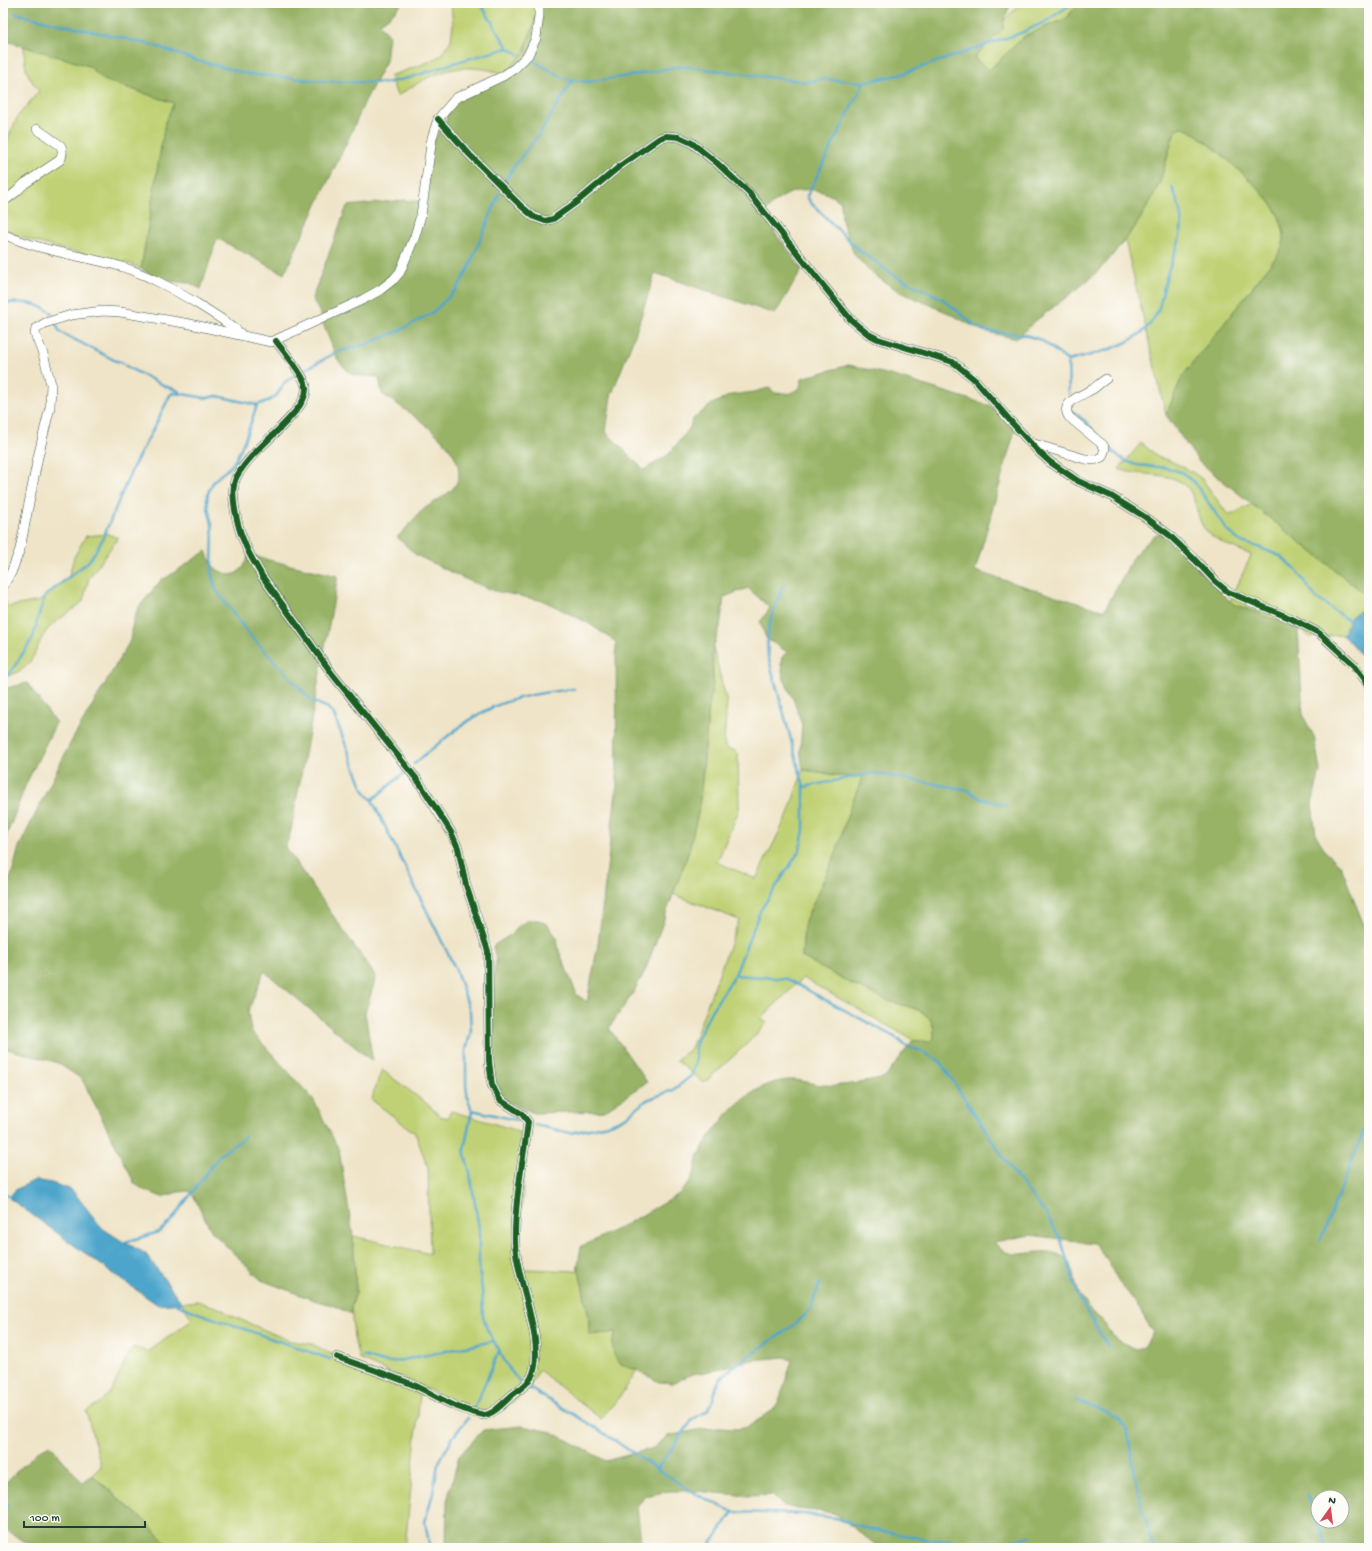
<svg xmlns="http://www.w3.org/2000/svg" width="1372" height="1551" viewBox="0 0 1372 1551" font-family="'Gochi Hand',sans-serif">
  <rect width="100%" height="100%" fill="#fdfcf7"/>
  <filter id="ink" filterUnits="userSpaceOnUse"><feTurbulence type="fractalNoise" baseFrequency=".025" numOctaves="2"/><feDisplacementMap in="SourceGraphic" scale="8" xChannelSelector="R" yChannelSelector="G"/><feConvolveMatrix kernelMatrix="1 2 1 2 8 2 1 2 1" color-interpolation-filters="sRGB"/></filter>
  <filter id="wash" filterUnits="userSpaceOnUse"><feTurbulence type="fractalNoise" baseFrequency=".012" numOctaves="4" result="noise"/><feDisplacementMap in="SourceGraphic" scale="16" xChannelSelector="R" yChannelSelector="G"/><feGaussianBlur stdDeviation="0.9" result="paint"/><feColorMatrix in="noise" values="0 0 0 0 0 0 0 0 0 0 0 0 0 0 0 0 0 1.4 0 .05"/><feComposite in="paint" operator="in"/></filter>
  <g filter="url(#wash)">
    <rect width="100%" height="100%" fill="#efe4c8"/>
    <g fill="#c0d174" stroke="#708754">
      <path d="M 451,3 L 541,3 L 524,52 L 505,74 C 458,60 436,71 397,96 L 390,76 L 426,63 L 440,56 L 451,40 L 453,25 Z"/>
      <path d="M 1022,3 L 1078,3 L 1067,18 L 1026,35 L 989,70 L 974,58 L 1003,29 L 1004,20 Z"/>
      <path d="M 24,46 L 89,66 L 104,80 L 174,103 L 165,123 L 141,269 C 123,259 105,258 85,254 C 57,248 29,242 3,229 L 3,149 L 18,116 L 39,91 C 25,73 25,69 24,46 Z"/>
      <path d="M 1183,127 C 1205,136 1263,190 1276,210 C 1279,216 1282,224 1283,230 C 1286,240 1282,248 1277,256 L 1182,377 L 1166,415 L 1125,240 C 1146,213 1160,185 1169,152 C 1172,142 1172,131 1183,127 Z"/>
      <path d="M 1141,443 L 1160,458 L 1168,460 L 1191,471 L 1202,479 L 1226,512 L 1231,515 L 1252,504 L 1369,597 L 1369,613 L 1359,611 L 1351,617 L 1343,635 L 1310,637 L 1298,628 L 1233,604 L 1230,602 L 1251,555 C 1236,548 1215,542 1204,528 C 1195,515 1197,494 1184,484 C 1167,471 1139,477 1119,469 Z"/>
      <path d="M 108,534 L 118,538 L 89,578 L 83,601 C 73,611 60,617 49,628 C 40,638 38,649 31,660 C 26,670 13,674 3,678 L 3,591 L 7,607 L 40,601 L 69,576 L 74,557 L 86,536 Z"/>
      <path d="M 713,647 L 727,703 L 724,740 L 725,747 L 730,750 L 734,750 L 738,754 L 739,810 L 717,862 L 756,879 L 788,814 L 803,770 L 819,772 L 841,776 L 861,775 L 861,781 L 847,816 L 837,851 L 805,921 L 804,926 L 802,957 C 829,972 856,987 884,999 C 897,1005 917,1006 927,1016 C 934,1022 934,1029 934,1038 L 930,1042 L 913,1040 L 803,978 L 760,1019 L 767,1023 L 751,1040 L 704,1083 L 676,1060 L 691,1048 L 739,920 L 673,894 L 688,854 L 698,813 L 701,791 L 709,705 L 713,683 Z"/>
      <path d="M 382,1070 L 426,1103 L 440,1116 L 447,1118 L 451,1111 L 512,1129 L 521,1134 L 523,1178 L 523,1197 L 518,1233 L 518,1267 L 525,1269 L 577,1271 L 578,1265 L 589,1318 L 589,1335 L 616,1332 L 612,1343 L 621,1365 L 637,1370 L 624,1391 L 601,1419 L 539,1370 C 526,1397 515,1401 490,1415 L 481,1413 L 359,1359 L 354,1338 L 351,1308 L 356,1292 L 353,1236 L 430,1254 L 428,1167 L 415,1133 L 372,1100 L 374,1090 Z"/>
      <path d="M 197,1301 L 222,1309 L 230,1315 L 290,1341 L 312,1344 L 394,1386 L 404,1386 L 420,1394 L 405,1548 L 171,1548 L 147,1523 L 92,1475 L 101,1466 L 86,1411 C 97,1405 108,1397 114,1386 C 121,1372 124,1360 133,1347 L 148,1352 L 192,1320 L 182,1303 Z"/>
    </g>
    <g fill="#98b366" stroke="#5c784d" fill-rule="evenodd">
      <path d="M 3,3 L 403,3 L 391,15 L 379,24 L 389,35 L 386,61 L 364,103 L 353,129 L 284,274 L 217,238 L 201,289 L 190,283 L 163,281 L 141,269 L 165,123 L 174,103 L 104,80 L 89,66 L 3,40 Z"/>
      <path d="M 541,3 L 1011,3 L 1004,20 L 1003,29 L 974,58 L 989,70 L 1026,35 L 1067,18 L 1078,3 L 1369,3 L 1369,597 L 1199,462 L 1166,415 L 1182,377 L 1277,256 C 1282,248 1286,240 1283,230 C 1282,224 1279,216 1276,210 C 1263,190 1205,136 1183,127 L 1178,129 L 1173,136 L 1160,182 L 1153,197 L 1137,224 L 1125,240 L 1106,263 L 1085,283 L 1034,322 L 1017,339 L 983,331 L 967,323 L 951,314 L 900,292 L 870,272 L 854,254 L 842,221 L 841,202 C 814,181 785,188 764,213 L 775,233 L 802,270 L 775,314 L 655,273 L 636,332 L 611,396 L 606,432 L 644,470 L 668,455 L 689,429 L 693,419 L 712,404 L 731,395 L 754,392 L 769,388 L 775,393 L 789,394 L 800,388 L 802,378 L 849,365 L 894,376 L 991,406 L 1015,430 L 975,571 L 1104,611 L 1135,554 L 1156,534 L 1162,534 L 1233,604 L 1298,628 L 1303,716 L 1314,736 L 1320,770 L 1312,804 L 1316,835 L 1326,852 L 1341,866 L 1363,923 L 1369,930 L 1369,1548 L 880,1548 L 834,1513 L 798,1509 L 782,1505 L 772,1495 L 749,1496 L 694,1491 L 669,1491 L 645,1496 L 637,1507 L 642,1548 L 446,1548 L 447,1501 L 459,1456 L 483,1430 L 522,1426 L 552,1432 L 606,1461 L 653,1448 L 668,1436 L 702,1429 L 720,1428 L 737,1429 L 748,1427 L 773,1410 L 779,1401 L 792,1361 L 785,1357 L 751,1360 L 706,1372 L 692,1374 L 673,1383 L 659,1382 L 637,1370 L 621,1365 L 614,1355 L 612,1343 L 616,1332 L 589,1335 L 589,1318 L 578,1265 L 581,1246 L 585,1245 L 625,1225 L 679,1194 C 685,1188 691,1181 694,1172 C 696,1169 695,1164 697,1160 C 702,1147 712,1133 721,1122 C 736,1102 763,1081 789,1080 C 799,1079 811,1084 822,1085 C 843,1087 864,1082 885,1078 L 913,1040 L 930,1042 L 934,1038 C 934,1029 934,1022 927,1016 C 917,1006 897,1005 884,999 C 856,987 829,972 802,957 L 804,926 L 805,921 L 837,851 L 847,816 L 861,781 L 861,776 L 841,776 L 819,772 L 803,770 L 800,751 L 802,725 L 794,701 L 783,677 L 781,664 L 782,657 L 787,652 L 766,638 L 760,622 L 770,608 L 748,588 L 724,597 L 720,627 L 712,651 L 713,683 L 709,705 L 701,791 L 698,813 L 688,854 L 645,971 L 633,993 L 609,1028 L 647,1082 L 604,1111 L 534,1113 L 501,1099 L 489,1086 L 490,1012 L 496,961 L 493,946 L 510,935 L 519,926 L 528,920 L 539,920 L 548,925 L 557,938 L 559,951 L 577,995 L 587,1002 L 598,944 L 617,784 L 616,642 L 588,623 L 544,601 L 495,591 L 463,578 L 416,555 L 397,537 C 408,528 415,515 427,507 C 436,500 450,495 456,484 C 474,450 405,410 382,394 L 379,377 L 352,375 L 341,364 L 336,356 L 324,326 L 323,319 L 312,298 L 347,206 L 405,200 L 416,201 L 424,206 L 433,140 L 441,130 L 446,131 L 447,108 L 505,74 L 524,52 ZM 1030,1235 L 1094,1243 L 1107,1259 L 1115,1276 L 1135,1302 L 1153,1332 L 1144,1347 L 1136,1349 L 1121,1342 L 1113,1336 L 1103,1322 L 1090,1309 L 1080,1296 L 1069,1261 C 1065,1258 1060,1255 1055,1253 C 1033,1247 1011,1265 994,1242 ZM 1318,1497 L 1342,1497 L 1342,1521 L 1318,1521 Z"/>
      <path d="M 206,551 C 212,567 215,571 232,575 C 243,571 246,564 249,553 L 260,558 L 338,576 L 290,835 L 285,847 L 376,977 L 365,1013 L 373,1062 L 264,971 L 248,1012 L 251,1031 L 313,1099 L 339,1150 L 353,1236 L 356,1292 L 351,1308 L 351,1314 L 332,1305 L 314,1300 L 261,1280 L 212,1232 L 191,1191 L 178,1192 L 162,1197 L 144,1190 L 135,1184 L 82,1079 L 56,1062 L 3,1048 L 3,892 L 12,874 L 19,847 L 71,742 L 130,641 L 133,621 L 138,608 L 162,579 L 166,578 Z"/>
      <path d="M 27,683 L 56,723 L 26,784 L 3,845 L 3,689 Z"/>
      <path d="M 50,1445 L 82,1482 L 92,1475 L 147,1523 L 171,1548 L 35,1548 L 3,1528 L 3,1485 L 38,1451 Z"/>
    </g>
    <g fill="#4ea5cb" stroke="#367180">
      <path d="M 1359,611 L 1369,613 L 1369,661 L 1365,659 L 1343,635 L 1351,617 Z"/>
      <path d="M 35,1180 L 52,1183 L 72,1190 L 102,1228 L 122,1241 L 145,1253 L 182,1303 L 158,1305 L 115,1275 L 9,1198 L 15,1190 Z"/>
    </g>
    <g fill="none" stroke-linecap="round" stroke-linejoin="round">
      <g stroke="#4ea5cb" stroke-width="2.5">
        <path d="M 480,3 L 508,48 L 519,54"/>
        <path d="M 15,13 L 46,21 L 153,45 L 192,59 L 248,74 L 323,81 L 386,83 L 412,77 L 457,62 L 508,48"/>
        <path d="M 532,60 L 563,78 L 584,82 L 630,76 L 675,67 L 689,67 L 807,82 L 821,79 L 864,82 L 899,75 L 1021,33 L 1045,22 L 1073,3"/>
        <path d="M 864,82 L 807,196 L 810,202 L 859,250 L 895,276 L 943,299 L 974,325 L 985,331 L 1025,335 L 1041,340 L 1068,361"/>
        <path d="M 505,181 L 517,162 L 539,135 L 572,81"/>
        <path d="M 3,303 C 21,302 36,301 52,313"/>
        <path d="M 55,322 L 60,332 L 116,361 L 121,362 L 129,368 L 167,387 L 177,390 L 182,394"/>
        <path d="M 1068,361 C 1099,352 1145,345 1158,310 C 1163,297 1164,282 1169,269 C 1182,232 1188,225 1172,187"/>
        <path d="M 1068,361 L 1069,394"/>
        <path d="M 306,369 L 335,353 L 367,344 L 399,331 L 432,313 L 456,290 L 467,272 L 499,194"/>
        <path d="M 257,405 C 252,420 241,455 231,466 C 221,476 212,478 208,494 C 205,503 210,514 212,524 C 215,545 208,571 216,590 L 248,633 L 312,701 L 328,708 L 334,715 L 364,791 L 372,800 L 456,970 L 470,1011 L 471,1032 L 466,1049 L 466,1085 L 468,1100 L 472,1110 L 464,1150 L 470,1173 L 479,1229 L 479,1269 L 482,1289 L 483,1316 L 487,1329 L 508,1367 L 520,1383"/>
        <path d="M 1071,410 L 1085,421 L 1099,437"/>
        <path d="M 1108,448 L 1125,461 L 1137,465 L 1167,468 L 1181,472 L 1195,483 L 1227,530 L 1237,539 L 1244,543 L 1258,547 L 1280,556 L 1296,570 L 1316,598 L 1351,622"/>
        <path d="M 3,679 L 12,670 L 33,638 L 37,621 L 45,596 L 88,562 L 95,552 L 103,538 L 133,467 L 157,422 L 170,395 L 173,393 L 182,394 L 206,398 L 217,396 L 257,405 L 270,400 L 277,395 L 285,382 L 295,375"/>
        <path d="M 414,764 C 438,744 462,722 491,708 C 517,696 545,692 574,689"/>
        <path d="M 804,787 L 873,773 L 968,790 L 981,799 L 1006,805"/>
        <path d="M 372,800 L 403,774"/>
        <path d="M 735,975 L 787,979 L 898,1039 C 907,1048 909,1047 921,1051 C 927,1054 931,1058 939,1060 L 1015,1175 L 1046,1214 L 1061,1240 L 1079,1299 L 1108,1346"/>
        <path d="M 472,1110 L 521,1121"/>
        <path d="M 535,1125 L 570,1133 L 608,1125 L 623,1119 L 647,1100 L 673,1090 L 691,1076 L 694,1069 L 696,1057 L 695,1047 L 698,1038 L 711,1011 L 735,975 L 760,911 L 793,861 L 800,849 L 802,840 L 804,829 L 804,787 L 768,656 C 765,627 773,612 783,586"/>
        <path d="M 3,1193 L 13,1198"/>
        <path d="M 1320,1241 L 1362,1136 L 1369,1113"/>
        <path d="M 122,1243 L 159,1232 L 171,1221 L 220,1155 L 245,1137"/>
        <path d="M 174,1302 L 178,1305 L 201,1314 L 330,1359"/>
        <path d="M 363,1356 L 383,1362 L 393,1362 L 494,1341"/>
        <path d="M 529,1388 L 596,1428 L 657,1469 L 696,1494 L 733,1512 L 803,1514 L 835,1518 L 869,1529 L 926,1539 L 967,1543 L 1003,1543 L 1031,1536"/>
        <path d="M 1076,1400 L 1108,1413 L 1120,1420 L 1127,1428 L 1137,1487 L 1153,1548"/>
        <path d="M 474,1409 L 499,1351"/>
        <path d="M 657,1469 L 693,1419 L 707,1411 L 712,1403 L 717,1385 L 722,1377 L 733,1367 L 798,1322 L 810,1310 L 820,1283"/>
        <path d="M 1308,1496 L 1325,1548"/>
        <path d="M 3,1512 L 8,1504"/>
        <path d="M 430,1548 L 425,1522 L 433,1493 L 438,1464 L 453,1437 L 468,1418"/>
        <path d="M 708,1548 L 733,1512"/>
      </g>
    </g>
  </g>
  <g filter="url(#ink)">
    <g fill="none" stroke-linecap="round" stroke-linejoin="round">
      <defs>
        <g id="minor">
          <path d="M 438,119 L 470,155 L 521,206 L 534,217 L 545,221 L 553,219 L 578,201 L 620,166 L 660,138 L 666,136 L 679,137 L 692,143 L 717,163 L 749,193 L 851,320 L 868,334 L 878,339 L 953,362 L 975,380 L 1013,424 L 1039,452 L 1050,462 L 1078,481 L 1111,496 L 1145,517 L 1168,534 L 1195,560 L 1215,581 L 1228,592 L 1292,619 L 1319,633 L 1354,665 L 1369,685"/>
          <path d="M 3,202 L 16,192 L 24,184 L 60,160 C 63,155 63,151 61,146 L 37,129"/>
          <path d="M 3,234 C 38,250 76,255 112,264 C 144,272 173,289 201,306 C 215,315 229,323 241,334"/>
          <path d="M 276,341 C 283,351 305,376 306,387 C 307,397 300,406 294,413 C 276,435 251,452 237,476 C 228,491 238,529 245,544 C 249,555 256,565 262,576 L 333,675 L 419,782 L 451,832 L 458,848 L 466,885 L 488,951 L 489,1061 L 492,1085 L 500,1100 L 522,1114 L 528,1122 C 523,1162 514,1203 515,1243 C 516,1281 548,1346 531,1378 C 526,1386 518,1390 511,1396 C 503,1403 494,1414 484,1415 C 457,1410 439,1397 416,1386 C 390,1375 363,1366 337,1357"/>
          <path d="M 1031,443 L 1085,459 L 1094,460 L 1102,457 L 1105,449 L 1103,445 L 1069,417 C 1059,402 1083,395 1093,389 C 1097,386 1101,382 1106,379"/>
          <path d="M 3,586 L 11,573 L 20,549 L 38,457 L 50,407 L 51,384 L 43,354 L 35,334 L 36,329 L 45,323 L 71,315 L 103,311 L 120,312 L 190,324 L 271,342 L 362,300 L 380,290 L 394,279 L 400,272 L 415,236 L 421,215 L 432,138 L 438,119 L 456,98 L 503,76 L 515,68 L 528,55 L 536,38 L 539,16 L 539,3"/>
        </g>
      </defs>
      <use href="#minor" stroke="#3e564a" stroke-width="10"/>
      <use href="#minor" stroke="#fff" stroke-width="9"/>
      <defs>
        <g id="cycleway">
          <path d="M 438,119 L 470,155 L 521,206 L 534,217 L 545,221 L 553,219 L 578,201 L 620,166 L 660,138 L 666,136 L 679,137 L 692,143 L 717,163 L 749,193 L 851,320 L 868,334 L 878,339 L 953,362 L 975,380 L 1013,424 L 1039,452 L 1050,462 L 1078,481 L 1111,496 L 1145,517 L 1168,534 L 1195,560 L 1215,581 L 1228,592 L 1292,619 L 1319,633 L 1354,665 L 1369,685"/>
          <path d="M 276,341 C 283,351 305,376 306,387 C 307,397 300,406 294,413 C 276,435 251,452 237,476 C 228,491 238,529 245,544 C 249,555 256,565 262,576 L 333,675 L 419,782 L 451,832 L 458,848 L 466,885 L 488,951 L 489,1061 L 492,1085 L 500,1100 L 522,1114 L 528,1122 C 523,1162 514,1203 515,1243 C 516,1281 548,1346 531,1378 C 526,1386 518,1390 511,1396 C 503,1403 494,1414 484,1415 C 457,1410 439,1397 416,1386 C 390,1375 363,1366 337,1357"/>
        </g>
      </defs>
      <use href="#cycleway" stroke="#fdfcf7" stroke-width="8"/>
      <use href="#cycleway" stroke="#1b5e20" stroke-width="6"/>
    </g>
  </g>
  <rect width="1372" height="1551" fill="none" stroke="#fdfcf7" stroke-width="16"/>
  <g transform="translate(1330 1509) rotate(14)"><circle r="19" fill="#fdfcf7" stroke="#a4b0a9"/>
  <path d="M0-3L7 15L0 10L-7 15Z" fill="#d1495b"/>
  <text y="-6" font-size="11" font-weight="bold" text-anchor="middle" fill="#1f3d34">N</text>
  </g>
  <path d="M24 1521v6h121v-6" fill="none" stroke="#1f3d34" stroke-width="2"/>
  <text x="30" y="1521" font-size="12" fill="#1f3d34" stroke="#fdfcf7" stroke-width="3" paint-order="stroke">100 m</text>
</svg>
